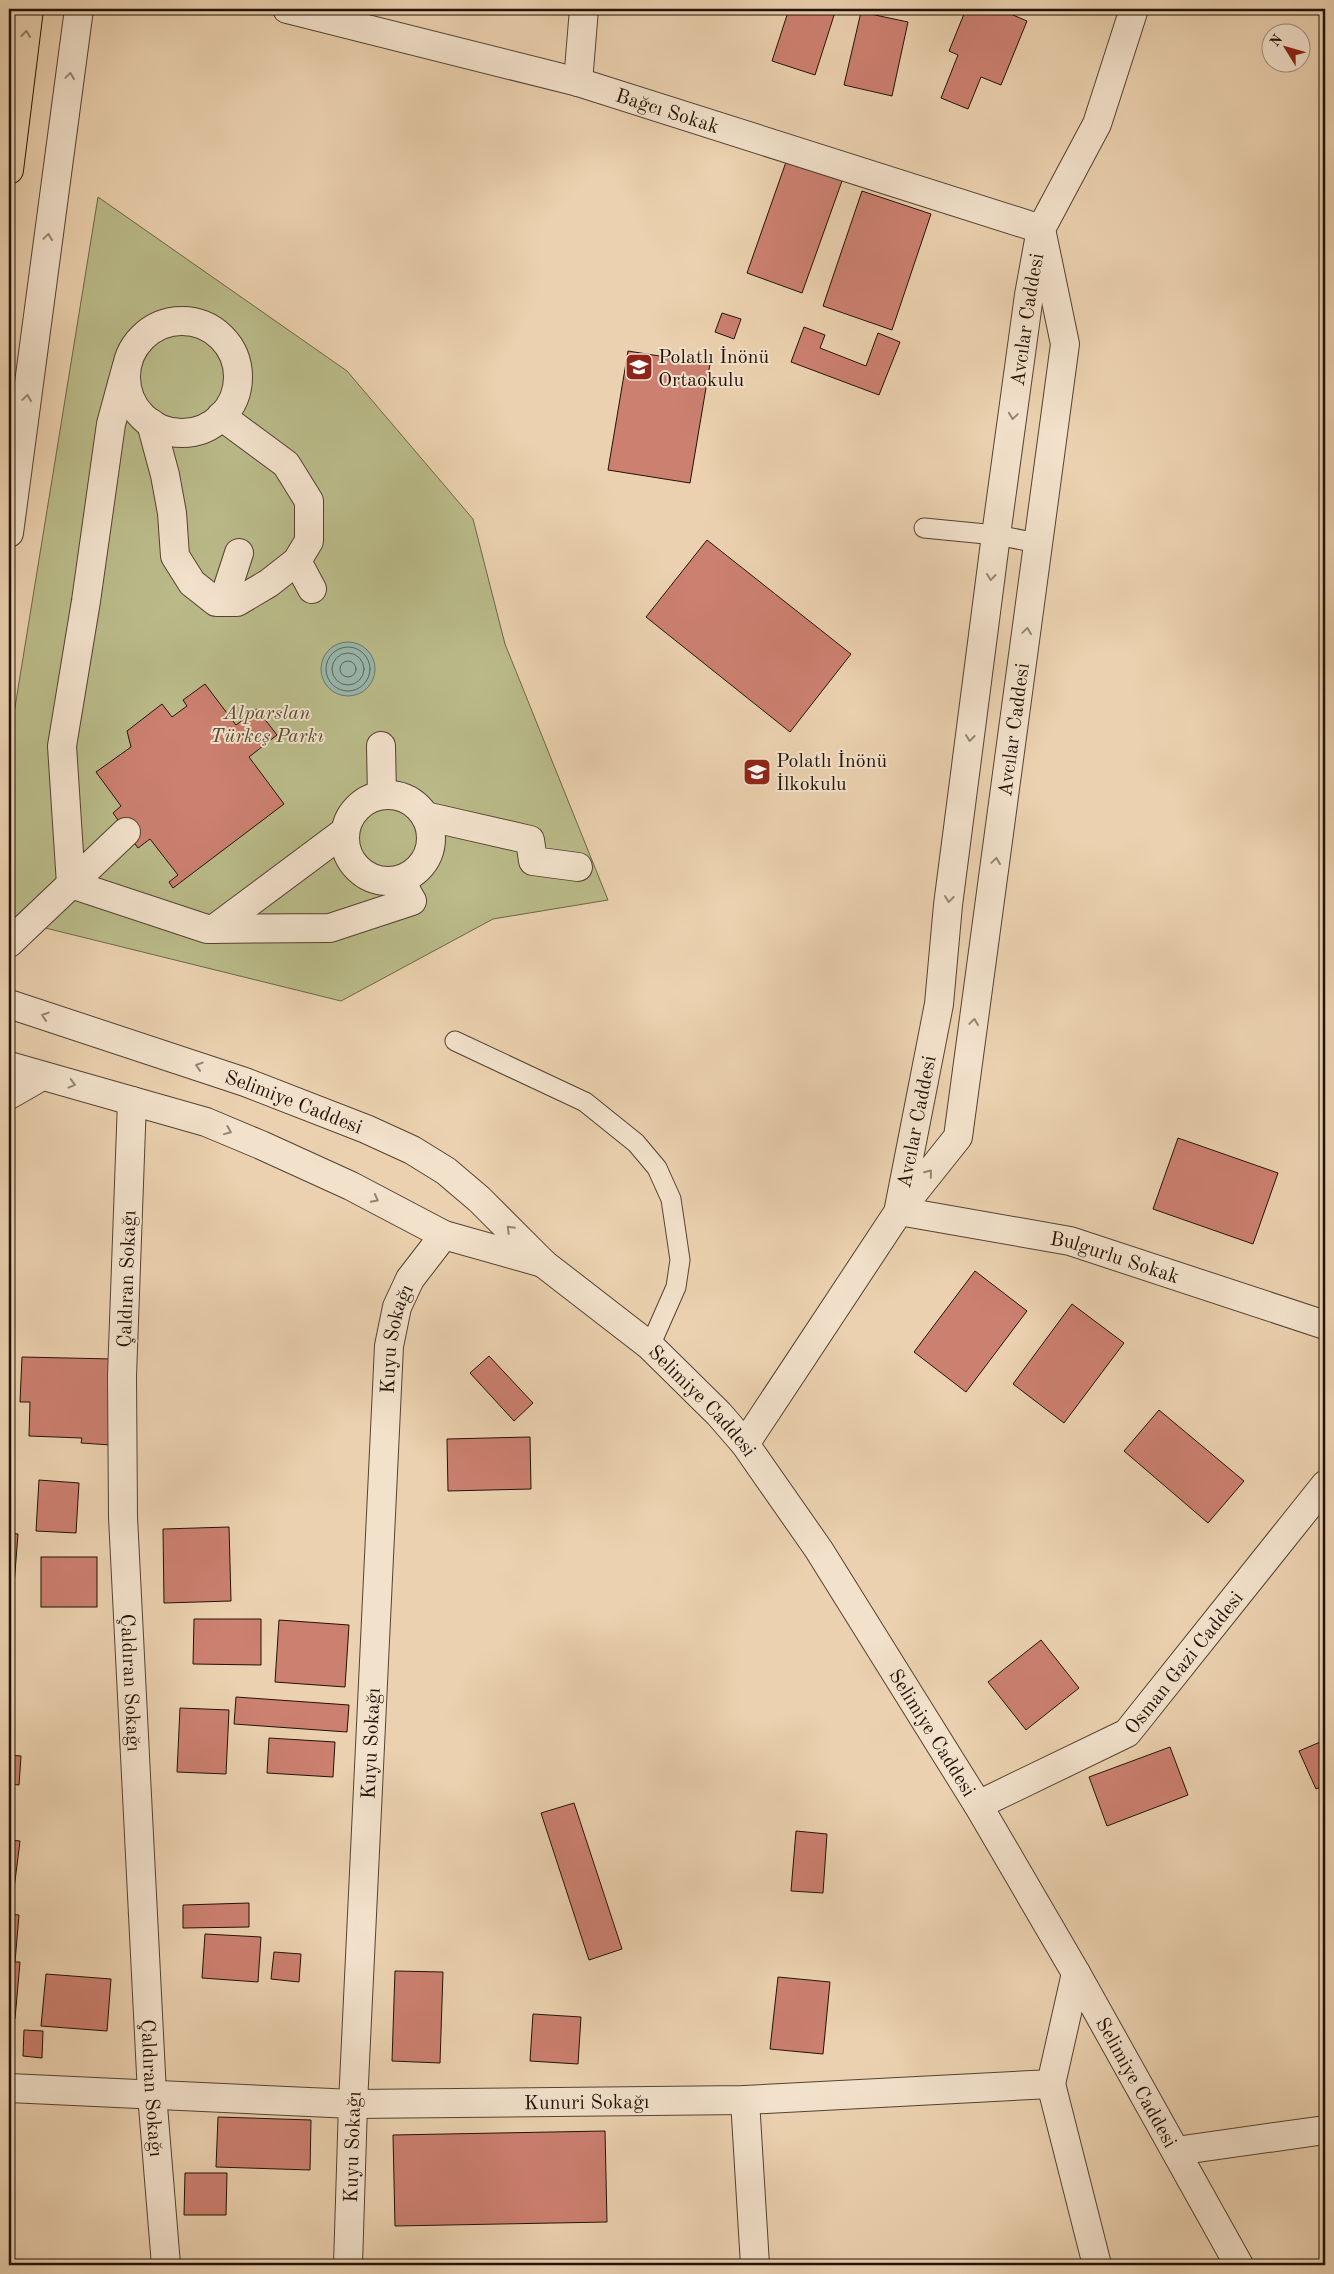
<svg xmlns="http://www.w3.org/2000/svg" width="1334" height="2274" viewBox="0 0 1334 2274" font-family="'Old Standard TT',serif">
  <rect width="100%" height="100%" fill="#ebd1af"/>
  <filter id="stains"><feTurbulence type="fractalNoise" baseFrequency=".004" numOctaves="4"/><feColorMatrix values="0 0 0 0 .2 0 0 0 0 .09 0 0 0 0 .02 0 0 0 .5 -.17"/></filter>
  <radialGradient id="worn" r=".72"><stop offset=".6" stop-color="#630" stop-opacity="0"/><stop offset="1" stop-color="#630" stop-opacity=".3"/></radialGradient>
  <path fill="#babb89" stroke="#6e6647" d="M 98,197 L 347,371 L 473,519 L 505,644 L 608,900 L 493,919 L 341,1001 L 9,919 L 9,744 Z"/>
  <circle fill="#98b7ab" stroke="#697569" cx="348" cy="669" r="27"/>
  <g fill="none" stroke-linecap="round" stroke-linejoin="round">
    <g stroke="#5d6458" stroke-width="1">
      <circle cx="348" cy="669" r="22"/>
      <circle cx="348" cy="669" r="16"/>
      <circle cx="348" cy="669" r="8"/>
    </g>
  </g>
  <g fill="#cc8070" stroke="#221205">
    <path d="M 789,9 L 836,9 L 815,75 L 772,61 Z"/>
    <path d="M 966,9 L 1008,9 L 1006,12 L 1027,21 L 1001,85 L 981,77 L 968,109 L 941,98 L 958,55 L 949,51 Z"/>
    <path d="M 861,12 L 908,22 L 892,96 L 844,85 Z"/>
    <path d="M 786,162 L 842,181 L 802,293 L 747,273 Z"/>
    <path d="M 862,191 L 931,214 L 892,330 L 823,306 Z"/>
    <path d="M 722,313 L 741,319 L 734,339 L 715,332 Z"/>
    <path d="M 804,327 L 825,335 L 820,348 L 866,366 L 878,333 L 900,342 L 879,395 L 791,362 Z"/>
    <path d="M 628,351 L 710,364 L 690,483 L 608,470 Z"/>
    <path d="M 707,540 L 851,654 L 790,732 L 646,617 Z"/>
    <path d="M 205,684 L 236,725 L 257,709 L 277,735 L 249,757 L 284,804 L 173,888 L 169,882 L 178,875 L 150,839 L 138,848 L 113,813 L 121,806 L 96,772 L 131,747 L 127,731 L 162,704 L 172,717 L 187,706 L 183,700 Z"/>
    <path d="M 1178,1138 L 1278,1173 L 1253,1244 L 1153,1209 Z"/>
    <path d="M 975,1271 L 1027,1311 L 966,1392 L 914,1352 Z"/>
    <path d="M 1072,1304 L 1124,1343 L 1064,1423 L 1013,1384 Z"/>
    <path d="M 489,1356 L 533,1403 L 514,1421 L 470,1373 Z"/>
    <path d="M 22,1357 L 113,1359 L 111,1445 L 81,1443 L 82,1438 L 29,1436 L 30,1402 L 20,1402 Z"/>
    <path d="M 1159,1410 L 1244,1481 L 1208,1523 L 1124,1451 Z"/>
    <path d="M 530,1437 L 531,1489 L 448,1491 L 447,1439 Z"/>
    <path d="M 39,1480 L 79,1483 L 76,1533 L 36,1531 Z"/>
    <path d="M 229,1527 L 231,1601 L 164,1603 L 163,1529 Z"/>
    <path d="M 9,1533 L 18,1534 L 13,1598 L 9,1598 Z"/>
    <rect x="41" y="1557" width="56" height="50"/>
    <path d="M 194,1619 L 261,1619 L 261,1665 L 193,1664 Z"/>
    <path d="M 279,1620 L 349,1625 L 345,1687 L 275,1682 Z"/>
    <path d="M 1041,1640 L 1079,1688 L 1026,1730 L 988,1682 Z"/>
    <path d="M 236,1697 L 349,1705 L 347,1732 L 234,1724 Z"/>
    <path d="M 180,1708 L 229,1710 L 226,1774 L 177,1772 Z"/>
    <path d="M 269,1738 L 335,1742 L 333,1777 L 267,1773 Z"/>
    <path d="M 1325,1740 L 1325,1785 L 1316,1789 L 1299,1751 Z"/>
    <path d="M 1170,1747 L 1188,1795 L 1107,1826 L 1089,1777 Z"/>
    <path d="M 9,1755 L 21,1756 L 19,1785 L 9,1784 Z"/>
    <path d="M 574,1803 L 622,1949 L 589,1960 L 541,1813 Z"/>
    <path d="M 796,1831 L 827,1834 L 823,1893 L 791,1891 Z"/>
    <path d="M 9,1840 L 20,1841 L 14,1889 L 9,1888 Z"/>
    <path d="M 249,1903 L 249,1927 L 183,1928 L 183,1905 Z"/>
    <path d="M 9,1914 L 19,1915 L 15,1962 L 20,1962 L 15,2019 L 9,2019 Z"/>
    <path d="M 205,1934 L 261,1937 L 258,1982 L 202,1978 Z"/>
    <path d="M 274,1952 L 301,1954 L 299,1982 L 271,1979 Z"/>
    <path d="M 395,1971 L 443,1972 L 440,2063 L 392,2061 Z"/>
    <path d="M 46,1974 L 111,1979 L 107,2031 L 41,2026 Z"/>
    <path d="M 778,1977 L 830,1982 L 823,2054 L 770,2049 Z"/>
    <path d="M 533,2014 L 581,2017 L 578,2064 L 530,2061 Z"/>
    <path d="M 24,2030 L 43,2031 L 42,2058 L 23,2056 Z"/>
    <path d="M 218,2117 L 311,2120 L 310,2170 L 216,2167 Z"/>
    <path d="M 605,2131 L 607,2222 L 395,2226 L 393,2135 Z"/>
    <path d="M 185,2173 L 227,2173 L 226,2215 L 184,2215 Z"/>
  </g>
  <g fill="none" stroke-linecap="round" stroke-linejoin="round">
    <defs>
      <g id="service">
        <path d="M 924,528 L 996,535 L 1038,543"/>
        <path d="M 455,1041 L 585,1102 L 636,1143 L 657,1168 L 671,1199 L 680,1260 L 676,1287 L 650,1346"/>
      </g>
      <g id="pedestrian">
        <circle cx="182" cy="377" r="56"/>
        <path d="M 126,369 L 111,424 L 86,601 L 62,746 L 71,884 L 207,929 L 330,928 L 412,901 L 400,880"/>
        <path d="M 151,423 L 165,475 L 172,513 L 175,556 L 192,583 L 216,602 L 237,602 L 269,583 L 297,561 L 309,541 L 309,501 L 286,464 L 221,416"/>
        <path d="M 297,561 L 312,589"/>
        <path d="M 223,602 L 239,553"/>
        <path d="M 381,746 L 382,795"/>
        <circle cx="388" cy="838" r="43"/>
        <path d="M 425,816 L 530,840 L 533,861 L 578,867"/>
        <path d="M 214,929 L 344,832"/>
        <path d="M 9,943 L 126,832"/>
      </g>
      <g id="minor">
        <path id="s1" d="M 287,9 L 578,82 L 1041,229"/>
        <path d="M 578,82 L 584,9"/>
        <path d="M 9,533 L 79,9"/>
        <path d="M 9,1095 L 42,1076"/>
        <path id="s2" d="M 132,1101 L 122,1376 L 123,1517 L 152,2094 L 166,2265"/>
        <path id="s3" d="M 899,1208 L 939,1004 L 948,905 L 996,535 L 1029,295 L 1041,229 L 1097,124 L 1134,9"/>
        <path id="s4" d="M 899,1211 L 1070,1241 L 1325,1325"/>
        <path id="s5" d="M 745,1444 L 899,1211 L 958,1137 L 1065,344 L 1041,229"/>
        <path id="s6" d="M 978,1805 L 1127,1733 L 1325,1485"/>
        <path d="M 1051,2084 L 1097,2265"/>
        <path id="s7" d="M 9,2088 L 353,2104 L 745,2100 L 1051,2084 L 1076,1973"/>
        <path d="M 745,2100 L 755,2265"/>
        <path d="M 1176,2151 L 1325,2130"/>
        <path id="s8" d="M 348,2265 L 353,2104 L 389,1346 L 397,1307 L 410,1279 L 444,1235"/>
      </g>
      <g id="tertiary">
        <path id="s9" d="M 9,1004 L 245,1082 L 366,1129 L 412,1150 L 446,1171 L 479,1199 L 544,1264 L 650,1346 L 719,1414 L 745,1444 L 819,1550 L 978,1805 L 1076,1973 L 1239,2265"/>
        <path d="M 9,1066 L 206,1122 L 261,1145 L 351,1186 L 444,1235 L 543,1263"/>
      </g>
      <path id="trunk" d="M 9,170 L 29,9"/>
    </defs>
    <use href="#service" stroke="#544230" stroke-width="21"/>
    <use href="#pedestrian" stroke="#544230" stroke-width="30"/>
    <use href="#minor" stroke="#544230" stroke-width="30"/>
    <use href="#tertiary" stroke="#544230" stroke-width="30"/>
    <use href="#trunk" stroke="#221205" stroke-width="30"/>
    <use href="#service" stroke="#f2e1cb" stroke-width="19"/>
    <use href="#pedestrian" stroke="#f2e1cb" stroke-width="28"/>
    <use href="#minor" stroke="#f2e1cb" stroke-width="28"/>
    <use href="#tertiary" stroke="#f2e1cb" stroke-width="28"/>
    <use href="#trunk" stroke="#ebd1af" stroke-width="28"/>
  </g>
  <defs><path id="oneway-chevron" d="M-2-3.5L2.5 0L-2 3.5" fill="none" stroke-width="1.6" stroke-linecap="round" stroke-linejoin="round" transform="scale(1.25)"/></defs>
  <use stroke="#917b62" href="#oneway-chevron" transform="translate(26 34) rotate(-83)"/>
  <g stroke="#948472">
    <use href="#oneway-chevron" transform="translate(70 76) rotate(-82)"/>
    <use href="#oneway-chevron" transform="translate(48 237) rotate(-82)"/>
    <use href="#oneway-chevron" transform="translate(27 398) rotate(-82)"/>
    <use href="#oneway-chevron" transform="translate(1013 416) rotate(98)"/>
    <use href="#oneway-chevron" transform="translate(991 577) rotate(97)"/>
    <use href="#oneway-chevron" transform="translate(1027 631) rotate(-82)"/>
    <use href="#oneway-chevron" transform="translate(970 738) rotate(97)"/>
    <use href="#oneway-chevron" transform="translate(996 861) rotate(-82)"/>
    <use href="#oneway-chevron" transform="translate(949 899) rotate(97)"/>
    <use href="#oneway-chevron" transform="translate(45 1016) rotate(-162)"/>
    <use href="#oneway-chevron" transform="translate(974 1022) rotate(-82)"/>
    <use href="#oneway-chevron" transform="translate(199 1066) rotate(-162)"/>
    <use href="#oneway-chevron" transform="translate(72 1084) rotate(15)"/>
    <use href="#oneway-chevron" transform="translate(228 1131) rotate(22)"/>
    <use href="#oneway-chevron" transform="translate(929 1173) rotate(-51)"/>
    <use href="#oneway-chevron" transform="translate(375 1199) rotate(28)"/>
    <use href="#oneway-chevron" transform="translate(510 1229) rotate(-135)"/>
  </g>
  <defs>
    <symbol id="school-square" viewBox="-11 -11 22 22"><rect x="-9" y="-9" width="18" height="18" rx="4" fill="#8f2418" stroke="#f2e1cb"/><path d="M0-5L7-2L0 1L-7-2ZM-4 1L0 2.5L4 1V4Q0 6-4 4Z" fill="#fff"/></symbol>
  </defs>
  <g fill-rule="evenodd">
    <use href="#school-square" x="623" y="351" width="32" height="32"/>
    <use href="#school-square" x="741" y="756" width="32" height="32"/>
  </g>
  <g text-anchor="middle" stroke-width="4" stroke-linejoin="round" paint-order="stroke">
    <g font-size="20" fill="#221205" stroke="#f2e1cb">
      <text dy="7" stroke="none"><textPath href="#s1" startOffset="394">Bağcı Sokak</textPath></text>
      <text dy="7" stroke="none"><textPath href="#s3" startOffset="898">Avcılar Caddesi</textPath></text>
      <text dy="7" stroke="none"><textPath href="#s5" startOffset="785">Avcılar Caddesi</textPath></text>
      <text dy="7" stroke="none"><textPath href="#s9" startOffset="301">Selimiye Caddesi</textPath></text>
      <text dy="7" stroke="none"><textPath href="#s3" startOffset="88">Avcılar Caddesi</textPath></text>
      <text dy="7" stroke="none"><textPath href="#s4" startOffset="221">Bulgurlu Sokak</textPath></text>
      <text transform="translate(126 1279) rotate(-88)" y="7">Çaldıran Sokağı</text>
      <text dy="7" stroke="none"><textPath href="#s8" startOffset="928">Kuyu Sokağı</textPath></text>
      <text dy="7" stroke="none"><textPath href="#s9" startOffset="814">Selimiye Caddesi</textPath></text>
      <text dy="7" stroke="none"><textPath href="#s6" startOffset="256">Osman Gazi Caddesi</textPath></text>
      <text dy="7" stroke="none"><textPath href="#s2" startOffset="582">Çaldıran Sokağı</textPath></text>
      <text dy="7" stroke="none"><textPath href="#s9" startOffset="1219">Selimiye Caddesi</textPath></text>
      <text dy="7" stroke="none"><textPath href="#s8" startOffset="522">Kuyu Sokağı</textPath></text>
      <text dy="7" stroke="none"><textPath href="#s9" startOffset="1624">Selimiye Caddesi</textPath></text>
      <text dy="7" stroke="none"><textPath href="#s2" startOffset="988">Çaldıran Sokağı</textPath></text>
      <text dy="7" stroke="none"><textPath href="#s7" startOffset="578">Kunuri Sokağı</textPath></text>
      <text dy="7" stroke="none"><textPath href="#s8" startOffset="118">Kuyu Sokağı</textPath></text>
    </g>
    <g font-size="20" fill="#221205" stroke="#f2e1cb" text-anchor="start">
      <text x="658" y="363">Polatlı İnönü<tspan x="658" dy="23">Ortaokulu</tspan></text>
      <text x="776" y="767">Polatlı İnönü<tspan x="776" dy="23">İlkokulu</tspan></text>
    </g>
    <g font-size="20" font-style="italic" fill="#574d33" stroke="#f2e1cb">
      <text x="267" y="719">Alparslan<tspan x="267" dy="23">Türkeş Parkı</tspan></text>
    </g>
  </g>
  <rect width="1334" height="2274" fill="none" stroke="#ebd1af" stroke-width="30"/>
  <rect x="10" y="10" width="1314" height="2254" fill="none" stroke="#221205" stroke-width="2.5"/>
  <rect x="15" y="15" width="1304" height="2244" fill="none" stroke="#221205"/>
  <g transform="translate(1286 48) rotate(307)"><circle r="24" fill="#f2e1cb" stroke="#9f8e7c"/>
  <path d="M0-4L9 19L0 12L-9 19Z" fill="#8f2418"/>
  <text y="-8" font-size="14" font-weight="bold" text-anchor="middle" fill="#221205">N</text>
  </g>
  <rect width="100%" height="100%" filter="url(#stains)"/>
  <rect width="100%" height="100%" fill="url(#worn)"/>
</svg>
